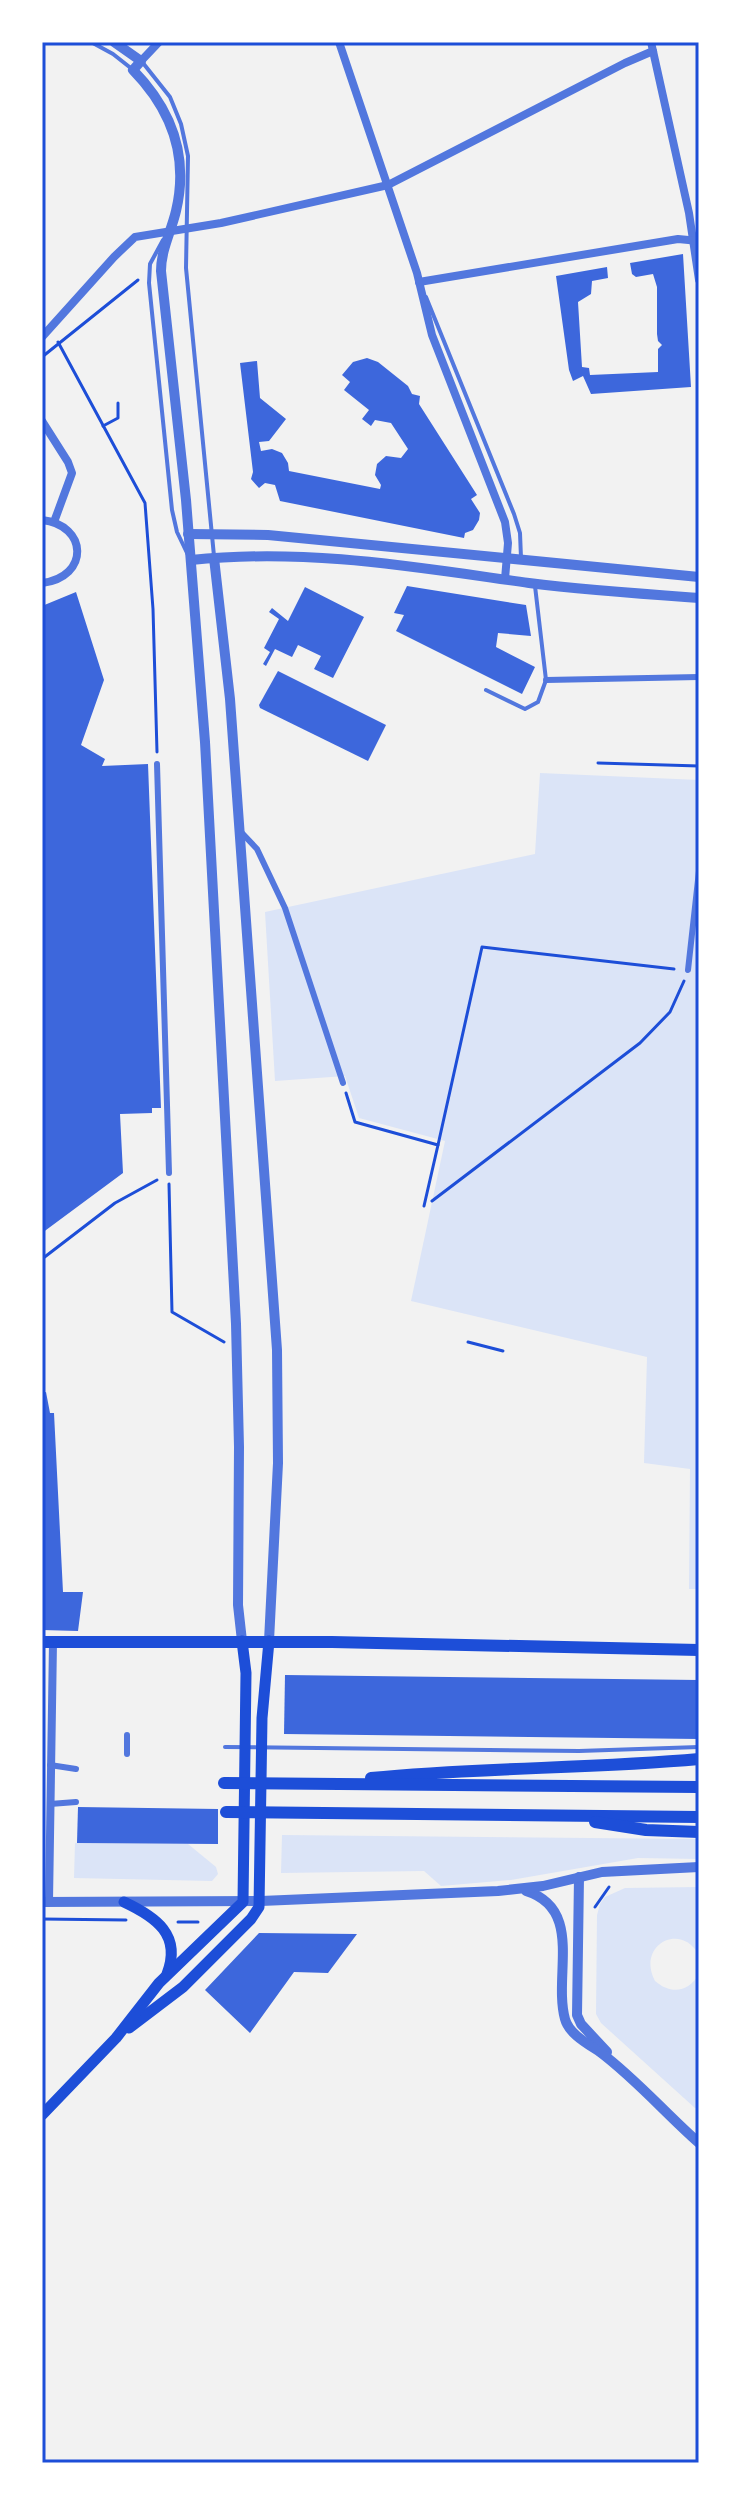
<svg xmlns="http://www.w3.org/2000/svg" width="741" height="2505" viewBox="0 0 741 2505" font-family="'Exo 2',sans-serif">
  <rect width="100%" height="100%" fill="#f2f2f2"/>
  <g fill="#dbe4f7">
    <path d="M 540,773 L 699,780 L 699,1589 L 689,1589 L 690,1469 L 644,1463 L 647,1357 L 411,1301 L 445,1141 L 359,1118 L 345,1076 L 275,1081 L 265,912 L 535,854 Z"/>
    <path d="M 282,1835 L 699,1839 L 699,1859 L 638,1858 L 511,1880 L 441,1886 L 424,1871 L 281,1873 Z"/>
    <path d="M 75,1843 L 188,1844 L 216,1867 L 218,1874 L 212,1881 L 74,1878 Z"/>
    <path d="M 699,1887 L 699,1955 C 681,1921 636,1945 655,1981 C 671,1995 689,1992 699,1974 L 699,2107 L 695,2108 L 601,2023 L 596,2014 L 597,1915 L 600,1904 L 605,1897 L 625,1888 Z"/>
  </g>
  <g fill="#3d67dc">
    <path d="M 683,254 L 691,387 L 591,394 L 583,376 L 573,381 L 569,370 L 556,276 L 607,267 L 608,278 L 592,281 L 591,294 L 578,302 L 582,367 L 589,368 L 590,375 L 658,372 L 658,349 L 662,345 L 658,341 L 657,334 L 657,287 L 653,274 L 636,277 L 632,274 L 630,263 Z"/>
    <path d="M 367,358 L 378,362 L 408,386 L 412,394 L 420,396 L 419,404 L 477,495 L 471,499 L 480,513 L 479,520 L 473,530 L 465,533 L 464,538 L 280,501 L 275,485 L 265,483 L 259,488 L 251,479 L 253,472 L 240,363 L 257,361 L 260,398 L 286,419 L 269,441 L 259,442 L 261,451 L 272,449 L 282,453 L 288,463 L 289,471 L 380,489 L 381,485 L 375,475 L 377,464 L 386,456 L 401,458 L 408,449 L 391,423 L 375,420 L 371,426 L 362,419 L 369,410 L 344,390 L 350,382 L 342,375 L 353,362 Z"/>
    <path d="M 407,586 L 526,605 L 531,636 L 498,633 L 496,647 L 535,667 L 522,694 L 396,631 L 404,615 L 394,613 Z"/>
    <path d="M 305,587 L 364,617 L 333,678 L 314,669 L 321,656 L 298,645 L 292,657 L 275,649 L 266,666 L 263,664 L 270,652 L 264,648 L 279,619 L 269,612 L 272,608 L 288,621 Z"/>
    <path d="M 76,592 L 104,680 L 81,745 L 105,759 L 102,766 L 148,764 L 161,1108 L 152,1108 L 152,1113 L 120,1114 L 123,1173 L 42,1233 L 42,606 Z"/>
    <path d="M 278,671 L 386,725 L 368,761 L 260,708 L 259,705 Z"/>
    <path d="M 46,1392 L 50,1413 L 54,1413 L 63,1592 L 83,1592 L 78,1631 L 42,1630 L 42,1393 Z"/>
    <path d="M 285,1675 L 699,1680 L 699,1739 L 284,1734 Z"/>
    <path d="M 78,1807 L 218,1809 L 218,1844 L 77,1843 Z"/>
    <path d="M 259,1933 L 357,1934 L 328,1973 L 294,1972 L 250,2033 L 205,1990 Z"/>
  </g>
  <g fill="none" stroke-linecap="round" stroke-linejoin="round">
    <g stroke="#1d4ed8" stroke-width="3">
      <path d="M 58,342 L 145,503 L 153,609 L 157,752"/>
      <path d="M 42,357 L 138,280"/>
      <path d="M 103,426 L 118,418 L 118,403"/>
      <path d="M 598,763 L 699,766"/>
      <path d="M 346,1093 L 355,1122 L 438,1145 L 424,1206"/>
      <path d="M 438,1145 L 482,947 L 674,969"/>
      <path d="M 169,1184 L 172,1312 L 224,1342"/>
      <path d="M 432,1201 L 640,1043 L 670,1012 L 684,981"/>
      <path d="M 42,1259 L 115,1203 L 157,1180"/>
      <path d="M 468,1342 L 503,1351"/>
      <path d="M 595,1907 L 609,1887"/>
      <path d="M 42,1919 L 126,1920"/>
      <path d="M 178,1922 L 198,1922"/>
    </g>
    <g stroke="#5277de" stroke-width="4">
      <path d="M 91,42 L 113,54 L 132,69"/>
      <path d="M 143,63 L 170,97 L 181,124 L 188,156 L 186,268 L 214,556"/>
      <path d="M 163,240 L 150,264 L 149,283 L 172,510 L 177,532 L 188,555"/>
      <path d="M 426,297 L 514,514 L 520,533 L 521,558"/>
      <path d="M 486,690 L 525,709 L 538,702 L 546,680 L 535,586"/>
      <path d="M 225,1747 L 579,1751 L 699,1747"/>
    </g>
    <g stroke="#5277de" stroke-width="6">
      <path d="M 546,680 L 699,677"/>
      <path d="M 157,764 L 169,1173"/>
      <path d="M 241,832 L 257,849 L 285,908 L 343,1083"/>
      <path d="M 688,970 L 699,871"/>
      <path d="M 127,1754 L 127,1735"/>
      <path d="M 50,1765 L 76,1769"/>
      <path d="M 50,1804 L 76,1802"/>
    </g>
    <g stroke="#5277de" stroke-width="8">
      <path d="M 339,42 L 417,273 L 432,335 L 505,522 L 508,543 L 505,579"/>
      <path d="M 651,42 L 689,213 L 699,280"/>
      <path d="M 141,61 L 159,42"/>
      <path d="M 419,282 L 678,239 L 699,241"/>
      <path d="M 42,337 L 114,257 L 135,237 L 221,223 L 388,185 L 625,63 L 653,51"/>
      <path d="M 42,421 L 68,462 L 72,473 L 54,522"/>
      <path d="M 42,520 C 88,525 90,577 42,583"/>
      <path d="M 49,1902 L 53,1642"/>
    </g>
    <g stroke="#5277de" stroke-width="10">
      <path d="M 114,42 L 141,61 L 133,70 C 172,110 189,156 176,211 C 171,232 161,250 161,271 L 186,500 L 205,742 L 236,1324 L 239,1447 L 238,1605 L 242,1641"/>
      <path d="M 188,534 L 268,535 L 699,577"/>
      <path d="M 214,558 L 230,699 L 277,1350 L 278,1463 L 269,1641"/>
      <path d="M 191,560 C 308,548 414,567 529,583 C 585,590 643,594 699,598"/>
      <path d="M 579,1877 L 577,2015 L 581,2024 L 607,2052"/>
      <path d="M 526,1891 C 584,1909 553,1975 565,2019 C 569,2034 588,2044 600,2052 C 636,2079 665,2113 699,2143"/>
      <path d="M 42,1902 L 261,1901 L 498,1891 L 543,1886 L 602,1872 L 699,1867"/>
    </g>
    <g stroke="#1d4ed8" stroke-width="11">
      <path d="M 124,1902 C 156,1917 182,1935 167,1974"/>
      <path d="M 129,2028 L 183,1987 L 251,1919 L 259,1907 L 262,1718 L 269,1641"/>
      <path d="M 42,2115 L 116,2038 L 159,1983 L 243,1902 L 246,1673 L 242,1641"/>
    </g>
    <path stroke="#1d4ed8" stroke-width="12" d="M 42,1642 L 332,1642 L 699,1650"/>
    <g stroke="#1d4ed8" stroke-width="12">
      <path d="M 371,1778 C 480,1767 590,1769 699,1759"/>
      <path d="M 224,1783 L 699,1787"/>
      <path d="M 226,1812 L 699,1817"/>
      <path d="M 595,1822 L 646,1830 L 699,1832"/>
    </g>
  </g>
  <rect width="741" height="2505" fill="none" stroke="#ffffff" stroke-width="88"/>
  <rect x="44" y="44" width="653" height="2417" fill="none" stroke="#1d4ed8" stroke-width="3"/>
</svg>
